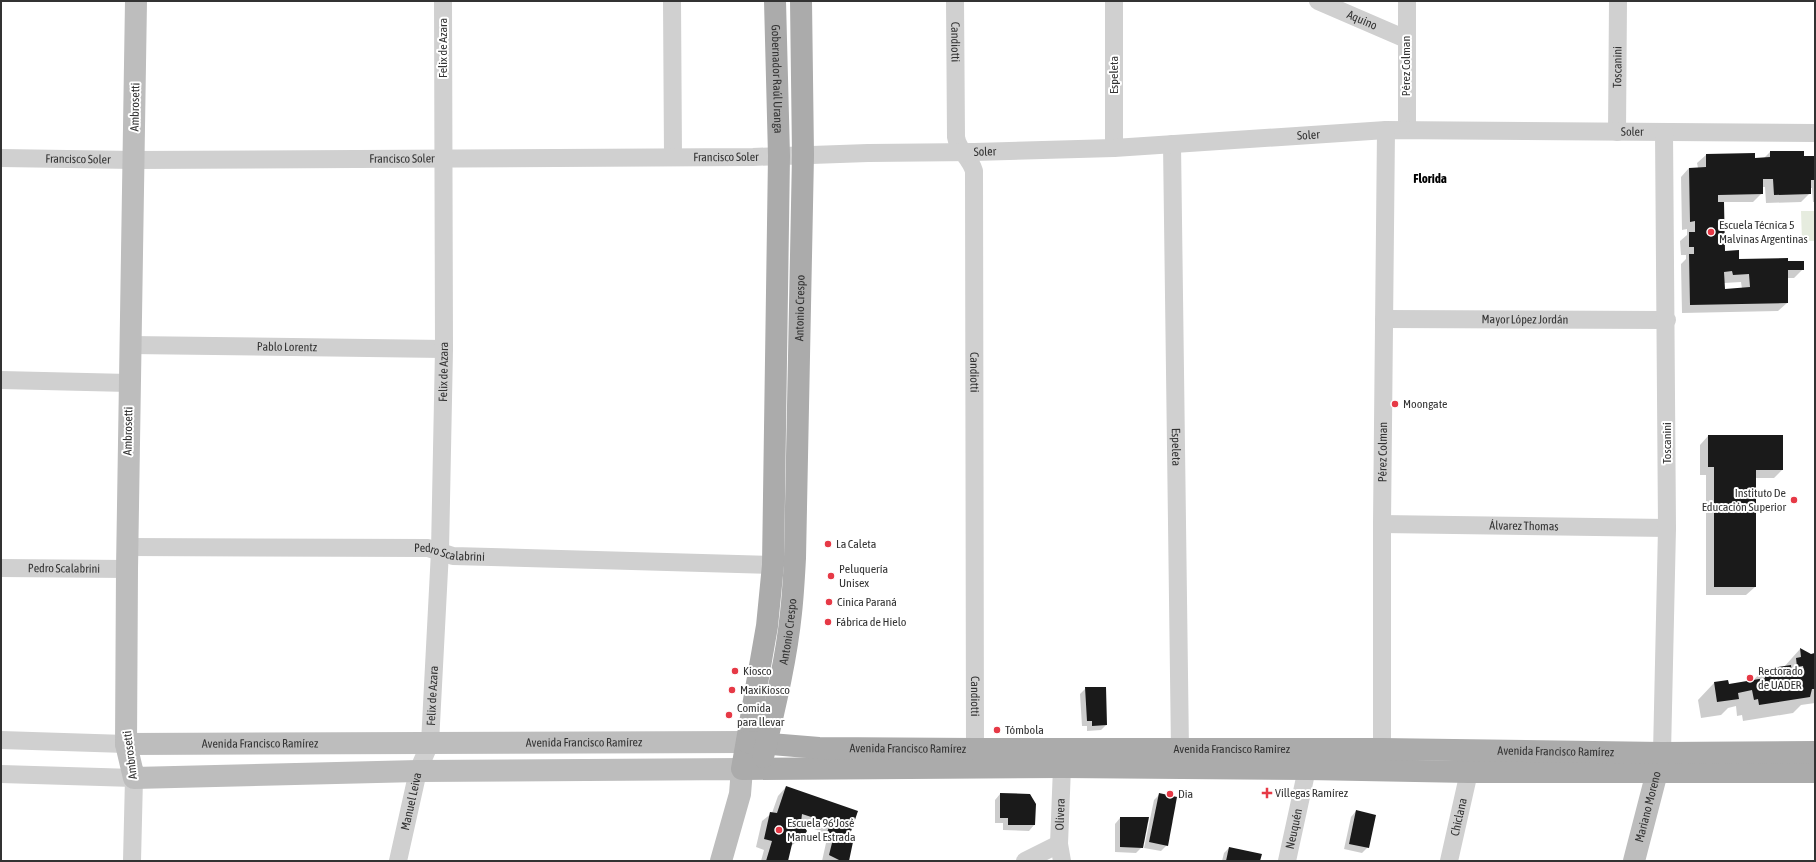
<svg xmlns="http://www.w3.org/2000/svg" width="1816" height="862" viewBox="0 0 1816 862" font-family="'Asap Condensed',sans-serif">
  <rect width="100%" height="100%" fill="#fff"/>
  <path fill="#e6ecdf" d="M 1801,211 L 1815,211 L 1815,241 L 1802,241 Z"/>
  <g fill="#0003" fill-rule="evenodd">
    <path d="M 1770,152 L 1803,157 L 1815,156 L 1815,202 L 1813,202 L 1812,188 L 1810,188 L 1810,193 L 1801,202 L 1766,203 L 1765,187 L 1762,187 L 1762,193 L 1753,202 L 1723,202 L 1724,252 L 1738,260 L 1787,262 L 1803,269 L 1794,278 L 1787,278 L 1787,303 L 1778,311 L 1682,313 L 1681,264 L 1686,259 L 1686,255 L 1681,255 L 1680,241 L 1687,235 L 1687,229 L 1682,230 L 1681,177 L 1689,168 L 1698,168 L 1697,163 L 1706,155 L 1754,154 L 1754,159 L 1764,158 ZM 1741,282 L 1742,289 L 1724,290 L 1724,283 Z"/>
    <path d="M 1708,436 L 1782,470 L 1774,478 L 1755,478 L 1755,587 L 1746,595 L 1706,595 L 1706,475 L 1700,475 L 1700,445 Z"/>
    <path d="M 1800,649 L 1811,655 L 1815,652 L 1815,703 L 1801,705 L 1793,713 L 1743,721 L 1742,715 L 1737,716 L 1736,706 L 1728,708 L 1721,715 L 1701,718 L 1698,700 L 1714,683 L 1728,685 L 1752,681 L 1764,670 L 1784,667 Z"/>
    <path d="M 1086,688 L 1106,725 L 1101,730 L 1087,731 L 1087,726 L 1082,726 L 1080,694 Z"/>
    <path d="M 786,787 L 857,812 L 846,841 L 848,861 L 822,861 L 826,843 L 819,841 L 822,832 L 801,824 L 801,838 L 790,847 L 787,861 L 761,861 L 764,850 L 756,847 L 762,821 L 772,813 L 778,796 Z"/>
    <path d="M 1000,794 L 1034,825 L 1029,831 L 1003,830 L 1003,823 L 995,823 L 995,800 Z"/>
    <path d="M 1159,795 L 1167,845 L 1161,851 L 1144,848 L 1154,800 Z"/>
    <path d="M 1356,811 L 1368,847 L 1362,853 L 1344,849 L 1351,817 Z"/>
    <path d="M 1120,818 L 1142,847 L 1136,853 L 1115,852 L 1115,824 Z"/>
    <path d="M 1229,848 L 1259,861 L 1222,861 L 1224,853 Z"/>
  </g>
  <g fill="#1a1a1a" fill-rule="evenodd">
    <path d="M 1770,151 L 1804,151 L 1804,156 L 1815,156 L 1815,180 L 1811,180 L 1811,194 L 1774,195 L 1773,179 L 1763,179 L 1763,194 L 1718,195 L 1718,202 L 1724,202 L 1725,251 L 1739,250 L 1739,259 L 1788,258 L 1788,261 L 1804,261 L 1804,270 L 1788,270 L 1788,303 L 1690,305 L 1689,254 L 1694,254 L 1694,247 L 1689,247 L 1689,232 L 1695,232 L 1695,221 L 1690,222 L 1689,168 L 1706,167 L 1706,154 L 1755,153 L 1755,158 L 1770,157 ZM 1732,271 L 1733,275 L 1749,274 L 1750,287 L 1725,289 L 1724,272 Z"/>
    <path d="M 1708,435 L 1783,435 L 1783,470 L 1756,470 L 1756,587 L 1714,587 L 1714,467 L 1708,467 Z"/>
    <path d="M 1800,648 L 1811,654 L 1815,653 L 1815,689 L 1812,689 L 1810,697 L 1759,705 L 1758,699 L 1754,700 L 1752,690 L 1738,693 L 1739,699 L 1717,702 L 1714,682 L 1728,680 L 1729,684 L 1765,678 L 1764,669 L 1791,665 L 1792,674 L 1804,672 L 1803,666 L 1797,667 L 1796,658 L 1801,657 Z"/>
    <path d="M 1085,687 L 1106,687 L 1107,725 L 1092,726 L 1092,721 L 1087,721 Z"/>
    <path d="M 786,786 L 858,811 L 848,840 L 853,842 L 849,861 L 841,861 L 829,855 L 834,835 L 827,833 L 830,823 L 802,814 L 801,822 L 807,831 L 802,839 L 793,840 L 788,861 L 766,861 L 772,841 L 764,839 L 770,812 L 777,813 Z"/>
    <path d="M 1000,793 L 1030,794 L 1036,804 L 1035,825 L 1008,825 L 1008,818 L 1000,818 Z"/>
    <path d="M 1159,793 L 1177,797 L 1168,846 L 1149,842 Z"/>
    <path d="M 1356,810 L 1376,815 L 1369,848 L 1349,844 Z"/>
    <path d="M 1120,817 L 1149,817 L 1143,848 L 1120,847 Z"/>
    <path d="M 1229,847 L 1262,854 L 1260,861 L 1226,861 Z"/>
  </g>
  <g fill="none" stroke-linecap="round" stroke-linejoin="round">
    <g stroke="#d0d0d0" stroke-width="18">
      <path d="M 672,1 L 673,157"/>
      <path id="s1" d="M 955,1 L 956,137 C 958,151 970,157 974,171 L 975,749"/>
      <path d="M 1114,1 L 1114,148"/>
      <path id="s2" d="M 1318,1 L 1406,39"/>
      <path d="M 1407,1 L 1407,130"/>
      <path id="s3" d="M 1617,132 L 1618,1"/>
      <path id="s4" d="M 1172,144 L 1180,750"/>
      <path id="s5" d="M 1,158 L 134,160 L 753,157 L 868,153 L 974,152 L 1114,148 L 1386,130 L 1815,133"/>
      <path id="s6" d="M 1384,319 L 1667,320"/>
      <path id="s7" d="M 130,345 L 444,349"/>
      <path d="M 1,380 L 129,383"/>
      <path id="s8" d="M 1382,524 L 1667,528"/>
      <path id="s9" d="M 127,547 L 428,548 L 453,556 L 773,565"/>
      <path id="s10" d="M 1,568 L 127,569"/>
      <path d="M 1,740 L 126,744"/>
      <path id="s11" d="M 1382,749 L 1382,524 L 1386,130"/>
      <path d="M 1659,765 L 1662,753 L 1667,528 L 1664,132"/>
      <path d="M 1,774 L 134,778 L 132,861"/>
      <path id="s12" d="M 398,861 L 418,771 L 430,743 L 440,551 L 444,349 L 443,1"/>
      <path d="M 1025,861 L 1059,844"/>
      <path id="s13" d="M 1062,861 L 1059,844 L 1062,767"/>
      <path id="s14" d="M 1287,861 L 1310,755"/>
      <path id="s15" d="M 1449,861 L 1469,772"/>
    </g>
    <g stroke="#bdbdbd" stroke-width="22">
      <path d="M 136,1 L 127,569 L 126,744 L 134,778 L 418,771 L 742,769 L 740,794 L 721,861"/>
      <path id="s16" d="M 126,744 L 747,742"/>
      <path id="s17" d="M 1634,861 L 1657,772"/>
    </g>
    <g stroke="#ababab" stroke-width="22">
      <path id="s18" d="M 775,1 L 779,156 L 773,565 L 767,626 L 742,769 L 1062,767 L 1308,769 L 1469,772 L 1815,772"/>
      <path id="s19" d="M 747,742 L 819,748 L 975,749 L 1382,749 L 1662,753 L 1815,752"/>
      <path id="s20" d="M 763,757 C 774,710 786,662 791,613 C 793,595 794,577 795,558 L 803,155 L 801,1"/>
    </g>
  </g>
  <g fill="#e63946" stroke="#fff" stroke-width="1.5">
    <circle cx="1711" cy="232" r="4"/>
    <circle cx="1395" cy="404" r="4"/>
    <circle cx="1794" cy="500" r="4"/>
    <circle cx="828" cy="544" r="4"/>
    <circle cx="831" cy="576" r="4"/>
    <circle cx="829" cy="602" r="4"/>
    <circle cx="828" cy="622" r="4"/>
    <circle cx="735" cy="671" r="4"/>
    <circle cx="1750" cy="678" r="4"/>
    <circle cx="732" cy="690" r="4"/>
    <circle cx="729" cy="715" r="4"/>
    <circle cx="997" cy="730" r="4"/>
    <path d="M1265 787h4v4h4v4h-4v4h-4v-4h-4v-4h4z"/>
    <circle cx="1170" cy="794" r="4"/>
    <circle cx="779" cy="830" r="4"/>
  </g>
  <g text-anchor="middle" stroke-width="4" stroke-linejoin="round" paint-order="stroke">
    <g font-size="12" fill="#333" stroke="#fff">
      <text dy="4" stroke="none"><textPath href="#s2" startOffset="48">Aquino</textPath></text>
      <text dy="4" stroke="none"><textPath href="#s1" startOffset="41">Candiotti</textPath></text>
      <text transform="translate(443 48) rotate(-90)" y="4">Felix de Azara</text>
      <text transform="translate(1406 66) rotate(-90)" y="4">Pérez Colman</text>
      <text dy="4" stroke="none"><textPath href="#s3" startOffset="65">Toscanini</textPath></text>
      <text transform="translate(1114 75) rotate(-90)" y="4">Espeleta</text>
      <text dy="4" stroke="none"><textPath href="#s18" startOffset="78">Gobernador Raúl Uranga</textPath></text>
      <text transform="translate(135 107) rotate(-89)" y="4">Ambrosetti</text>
      <text dy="4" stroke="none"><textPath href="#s5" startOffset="1632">Soler</textPath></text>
      <text dy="4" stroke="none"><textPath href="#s5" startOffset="1308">Soler</textPath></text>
      <text dy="4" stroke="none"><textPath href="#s5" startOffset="984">Soler</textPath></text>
      <text dy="4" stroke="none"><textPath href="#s5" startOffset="725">Francisco Soler</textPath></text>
      <text dy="4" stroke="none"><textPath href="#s5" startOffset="77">Francisco Soler</textPath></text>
      <text dy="4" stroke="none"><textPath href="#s5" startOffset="401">Francisco Soler</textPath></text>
      <text dy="4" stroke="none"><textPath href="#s20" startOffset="452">Antonio Crespo</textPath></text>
      <text dy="4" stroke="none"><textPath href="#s6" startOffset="141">Mayor López Jordán</textPath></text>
      <text dy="4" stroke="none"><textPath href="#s7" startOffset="157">Pablo Lorentz</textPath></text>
      <text dy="4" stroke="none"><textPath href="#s12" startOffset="494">Felix de Azara</textPath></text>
      <text dy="4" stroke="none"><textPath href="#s1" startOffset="376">Candiotti</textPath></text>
      <text transform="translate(128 431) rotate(-89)" y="4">Ambrosetti</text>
      <text transform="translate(1667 443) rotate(-90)" y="4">Toscanini</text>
      <text dy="4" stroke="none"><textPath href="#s4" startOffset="303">Espeleta</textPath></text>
      <text dy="4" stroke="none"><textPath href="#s11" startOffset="297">Pérez Colman</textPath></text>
      <text dy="4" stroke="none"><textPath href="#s8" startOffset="142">Álvarez Thomas</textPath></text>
      <text dy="4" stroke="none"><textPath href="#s9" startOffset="323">Pedro Scalabrini</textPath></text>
      <text dy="4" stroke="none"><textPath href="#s10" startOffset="63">Pedro Scalabrini</textPath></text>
      <text dy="4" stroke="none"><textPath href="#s20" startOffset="128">Antonio Crespo</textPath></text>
      <text dy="4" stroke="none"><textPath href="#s12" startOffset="170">Felix de Azara</textPath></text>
      <text dy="4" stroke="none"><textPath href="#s1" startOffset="700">Candiotti</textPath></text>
      <text dy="4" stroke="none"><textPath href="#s16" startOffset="134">Avenida Francisco Ramírez</textPath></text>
      <text dy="4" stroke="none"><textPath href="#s16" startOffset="458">Avenida Francisco Ramírez</textPath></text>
      <text dy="4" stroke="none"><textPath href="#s19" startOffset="161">Avenida Francisco Ramírez</textPath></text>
      <text dy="4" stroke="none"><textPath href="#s19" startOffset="485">Avenida Francisco Ramírez</textPath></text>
      <text dy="4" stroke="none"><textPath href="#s19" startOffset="809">Avenida Francisco Ramírez</textPath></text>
      <text transform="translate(130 755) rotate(-97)" y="4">Ambrosetti</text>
      <text dy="4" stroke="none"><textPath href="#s12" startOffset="61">Manuel Leiva</textPath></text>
      <text dy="4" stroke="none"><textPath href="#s17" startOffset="56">Mariano Moreno</textPath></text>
      <text dy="4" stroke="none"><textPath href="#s13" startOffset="47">Olivera</textPath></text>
      <text dy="4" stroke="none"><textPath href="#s15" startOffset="45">Chiclana</textPath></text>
      <text dy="4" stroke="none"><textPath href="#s14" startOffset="33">Neuquén</textPath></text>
    </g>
    <g font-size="12" fill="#333" stroke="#fff" text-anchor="start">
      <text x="1719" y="229">Escuela Técnica 5<tspan x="1719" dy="14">Malvinas Argentinas</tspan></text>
      <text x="1403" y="408">Moongate</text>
      <text x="1786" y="497" text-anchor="end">Instituto De<tspan x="1786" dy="14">Educación Superior</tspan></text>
      <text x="836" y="548">La Caleta</text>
      <text x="839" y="573">Peluquería<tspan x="839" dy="14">Unisex</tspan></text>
      <text x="837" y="606">Cinica Paraná</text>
      <text x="836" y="626">Fábrica de Hielo</text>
      <text x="743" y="675">Kiosco</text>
      <text x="1758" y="675">Rectorado<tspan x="1758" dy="14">de UADER</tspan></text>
      <text x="740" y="694">MaxiKiosco</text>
      <text x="737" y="712">Comida<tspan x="737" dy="14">para llevar</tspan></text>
      <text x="1005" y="734">Tómbola</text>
      <text x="1275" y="797">Villegas Ramírez</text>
      <text x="1178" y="798">Dia</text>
      <text x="787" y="827">Escuela 96 José<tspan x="787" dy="14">Manuel Estrada</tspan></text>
    </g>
    <g font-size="13" font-weight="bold" fill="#000" stroke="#fff">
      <text x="1430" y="183">Florida</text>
    </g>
  </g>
  <rect width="1816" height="862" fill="none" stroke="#333333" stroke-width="4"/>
</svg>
